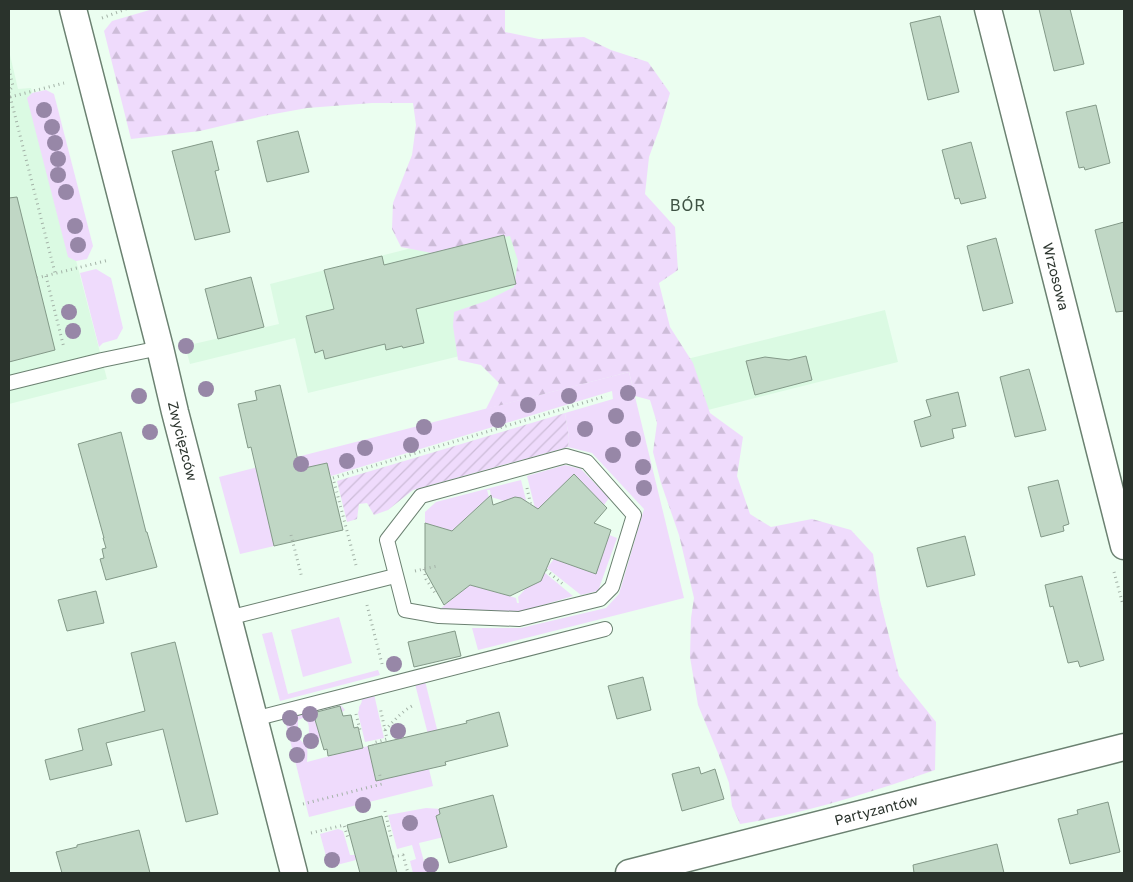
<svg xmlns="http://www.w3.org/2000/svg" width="1133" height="882" viewBox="0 0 1133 882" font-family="'Golos Text',sans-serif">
  <defs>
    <pattern id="forest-firs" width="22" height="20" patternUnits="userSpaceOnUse" patternTransform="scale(1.25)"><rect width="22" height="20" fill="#efdbfc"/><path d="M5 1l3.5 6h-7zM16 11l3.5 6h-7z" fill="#cdbcd8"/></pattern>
    <pattern id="garden-furrows" width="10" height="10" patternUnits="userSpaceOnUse" patternTransform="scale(1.25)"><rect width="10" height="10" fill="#efdbfc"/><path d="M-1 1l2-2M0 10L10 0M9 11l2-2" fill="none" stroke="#cdbcd8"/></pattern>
  </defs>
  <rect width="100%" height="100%" fill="#ebfef0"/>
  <g fill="#dbfae3">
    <path d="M 9,51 L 18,89 L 31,88 L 107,379 L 9,404 Z"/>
    <path d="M 585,204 L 616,318 L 308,393 L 295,338 L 190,364 L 185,346 L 279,324 L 270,284 Z"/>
    <path d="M 885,310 L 898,362 L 700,412 L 687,359 Z"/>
  </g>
  <g fill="#efdbfc">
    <path d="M 46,90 L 54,94 L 93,246 L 87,259 L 76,261 L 68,257 L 27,98 L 32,93 Z"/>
    <path d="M 96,269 L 111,278 L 123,328 L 117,339 L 103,343 L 99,347 L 80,273 Z"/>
    <path d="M 629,372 L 684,598 L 478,650 L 472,628 L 521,628 L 606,608 L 619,594 L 644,509 L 592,453 L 568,447 L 569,438 L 565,413 L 613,399 L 612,391 L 331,476 L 327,463 L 259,479 L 274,546 L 240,554 L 219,477 Z"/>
    <path d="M 565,465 L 581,469 L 609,498 L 604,505 L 574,474 L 538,509 L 535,508 L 527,476 Z"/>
    <path d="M 521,480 L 527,504 C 522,497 513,494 508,502 L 491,497 L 490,490 L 487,490 L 489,497 L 452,531 L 425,523 L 425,512 L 436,502 Z"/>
    <path d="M 609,535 L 617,538 L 598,591 L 581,595 L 547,568 L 554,559 L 596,574 Z"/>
    <path d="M 544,572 L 573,596 L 520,612 L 440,609 L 470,585 L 516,598 L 517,603 L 519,603 L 518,597 L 530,584 C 539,584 543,581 544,572 Z"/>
    <path d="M 339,617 L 352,663 L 303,677 L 291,630 Z"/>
    <path d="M 272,632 L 288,694 L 378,670 L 380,675 L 280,701 L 262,634 Z"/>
    <path d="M 425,681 L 446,765 L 429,769 L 433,786 L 309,817 L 284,716 L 339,703 L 345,710 L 342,712 L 340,705 L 313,712 L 316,723 L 324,737 C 298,743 317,725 303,718 L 298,720 L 298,729 L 297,736 C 308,750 308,741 307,762 L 368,746 L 431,746 L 415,684 Z"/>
    <path d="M 374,694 L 384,738 L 365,742 L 358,713 L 359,710 L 359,707 C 361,704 363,701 361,697 Z"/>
    <path d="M 426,808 L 441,809 L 442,814 L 436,816 L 439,826 L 445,824 L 448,836 L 419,843 L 427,873 L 413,873 L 410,861 L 416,859 L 412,845 L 397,849 L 388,815 Z"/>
    <path d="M 338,829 L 343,831 L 350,855 L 355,855 L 356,860 L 329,867 L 320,834 Z"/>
  </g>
  <path fill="url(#forest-firs)" d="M 153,9 L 505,9 L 505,32 L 539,39 L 584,37 L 611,50 L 648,62 L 670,93 L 660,127 L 649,157 L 645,194 L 675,227 L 678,270 L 659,283 L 670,327 L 693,363 L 710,413 L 743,437 L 737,476 L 750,514 L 771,527 L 812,519 L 851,530 L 873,554 L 880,600 L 899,676 L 936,722 L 935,770 C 872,792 807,813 740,824 L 732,806 L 729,783 L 718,753 L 698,705 L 690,657 L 691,618 L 694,598 L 679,535 L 661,483 L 653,452 L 657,423 L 650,400 L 635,396 L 629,372 L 486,409 L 499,383 L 481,365 L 458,360 L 453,326 L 454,312 L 486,301 L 514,287 L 518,261 L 510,236 L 481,240 L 437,254 L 401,247 L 392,229 L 393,203 L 412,155 L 416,125 L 413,103 L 372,103 L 307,108 L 263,116 L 200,131 L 131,139 L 104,31 L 112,21 Z"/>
  <path fill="url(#garden-furrows)" d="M 565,413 L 569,438 L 568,447 L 413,490 L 388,510 L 374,515 L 367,503 L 359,504 L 357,519 L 347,522 L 337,481 Z"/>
  <g fill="#c0d7c5" stroke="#839988">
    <path d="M 1039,9 L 1070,9 L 1084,64 L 1054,71 Z"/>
    <path d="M 940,16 L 959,92 L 928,100 L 910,23 Z"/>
    <path d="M 1096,105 L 1110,163 L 1085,170 L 1084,167 L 1079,168 L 1066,112 Z"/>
    <path d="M 298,131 L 309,172 L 267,182 L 257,141 Z"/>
    <path d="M 212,141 L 219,170 L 215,171 L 230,232 L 195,240 L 172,151 Z"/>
    <path d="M 971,142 L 986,198 L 961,204 L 959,198 L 955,199 L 942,150 Z"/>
    <path d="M 17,197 L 55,350 L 9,362 L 9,198 Z"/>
    <path d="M 1124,222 L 1124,311 L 1116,312 L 1095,230 Z"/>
    <path d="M 504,235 L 516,284 L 416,309 L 424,343 L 403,348 L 402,346 L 386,350 L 385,344 L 325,359 L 323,350 L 315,353 L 306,316 L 334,309 L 324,270 L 382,256 L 384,265 Z"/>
    <path d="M 996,238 L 1013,303 L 983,311 L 967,246 Z"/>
    <path d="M 251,277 L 264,327 L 218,339 L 205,289 Z"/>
    <path d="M 806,356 L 812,380 L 755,395 L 746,361 L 765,357 L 789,360 Z"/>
    <path d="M 1029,369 L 1046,430 L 1015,437 L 1000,377 Z"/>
    <path d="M 280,385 L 300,469 L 327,463 L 343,530 L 274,546 L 251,447 L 248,448 L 238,404 L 257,400 L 255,391 Z"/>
    <path d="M 958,392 L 966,426 L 952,429 L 954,438 L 921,447 L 914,421 L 931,416 L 926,400 Z"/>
    <path d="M 121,432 L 146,532 L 147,532 L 157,567 L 106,580 L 100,559 L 104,558 L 102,549 L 106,548 L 103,538 L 104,538 L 78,444 Z"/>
    <path d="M 574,474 L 607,508 L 594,523 L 611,530 L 596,574 L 551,558 L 541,581 L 510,596 L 470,585 L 444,605 L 425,571 L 425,523 L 452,531 L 491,495 L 493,505 L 515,497 L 521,498 L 538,509 Z"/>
    <path d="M 1058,480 L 1069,524 L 1063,526 L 1064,531 L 1041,537 L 1028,487 Z"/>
    <path d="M 965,536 L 975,575 L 927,587 L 917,548 Z"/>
    <path d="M 1082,576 L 1104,660 L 1080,667 L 1078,661 L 1068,663 L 1053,606 L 1050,607 L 1045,585 Z"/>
    <path d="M 96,591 L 104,623 L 67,631 L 58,600 Z"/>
    <path d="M 455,631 L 461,656 L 414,667 L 408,642 Z"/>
    <path d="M 175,642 L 218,814 L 186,822 L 163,729 L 106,743 L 112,765 L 50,780 L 45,760 L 83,750 L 78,729 L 145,711 L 131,653 Z"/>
    <path d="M 643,677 L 651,710 L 617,719 L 608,686 Z"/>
    <path d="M 340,706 L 343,716 L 351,715 L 354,728 L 358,727 L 363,748 L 328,756 L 327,749 L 324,750 L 313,713 Z"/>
    <path d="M 499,712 L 508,746 L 445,762 L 446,765 L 376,781 L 368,746 L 467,723 L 466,721 Z"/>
    <path d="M 699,767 L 701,774 L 715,769 L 724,799 L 682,811 L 672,774 Z"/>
    <path d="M 493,795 L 507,847 L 449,863 L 436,816 L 440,814 L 439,809 Z"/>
    <path d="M 1108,802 L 1120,852 L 1070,864 L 1058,819 L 1078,814 L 1077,810 Z"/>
    <path d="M 382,816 L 397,873 L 360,873 L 347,825 Z"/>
    <path d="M 139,830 L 150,873 L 62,873 L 56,852 L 77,847 L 77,845 Z"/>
    <path d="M 997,844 L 1004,873 L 914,873 L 913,865 Z"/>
  </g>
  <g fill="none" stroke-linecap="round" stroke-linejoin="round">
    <defs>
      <g id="service">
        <path d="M 9,383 L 102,360 L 160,348"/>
        <path d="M 566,456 L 587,462 L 634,515 L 612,587 L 600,599 L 519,619 L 439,616 L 405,610 L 387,540 L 421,496 Z"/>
        <path d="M 228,618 L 395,576"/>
        <path d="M 254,719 L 605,629"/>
      </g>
      <g id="minor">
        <path id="s1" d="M 73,9 L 160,348 L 175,412 L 294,873"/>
        <path id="s2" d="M 988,9 L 1124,546"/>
        <path id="s3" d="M 629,873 L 1124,747"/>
      </g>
    </defs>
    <use href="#service" stroke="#6b8171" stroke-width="16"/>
    <use href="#minor" stroke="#6b8171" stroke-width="29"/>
    <g stroke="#a3b2a7" stroke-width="3" stroke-dasharray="1 4" stroke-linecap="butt">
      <path d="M 102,18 L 126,9"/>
      <path d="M 9,69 L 13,86 L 9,91"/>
      <path d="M 9,92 L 55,273"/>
      <path d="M 10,97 L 64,83"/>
      <path d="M 46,276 L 64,348"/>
      <path d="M 37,278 L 109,260"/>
      <path d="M 527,488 L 531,506"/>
      <path d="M 291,535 L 302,578"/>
      <path d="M 356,565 L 333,478 L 606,396"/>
      <path d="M 424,569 L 426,579 L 435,593"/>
      <path d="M 546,570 L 564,585"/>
      <path d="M 415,571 L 437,566"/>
      <path d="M 1114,572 L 1123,605 L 1124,605"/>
      <path d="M 367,605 L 382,664"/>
      <path d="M 356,714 L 360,730 L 359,730"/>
      <path d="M 385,730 C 394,721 402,711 414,705"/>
      <path d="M 374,745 L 373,743 L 387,739 L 380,707"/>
      <path d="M 303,804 L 382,784 L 379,772"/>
      <path d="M 385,811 L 391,837 L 388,838"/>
      <path d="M 311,833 L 344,825 L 348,838"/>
      <path d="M 393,857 L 403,855 L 408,873"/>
    </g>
    <use href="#service" stroke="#fff" stroke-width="14"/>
    <use href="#minor" stroke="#fff" stroke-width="26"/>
  </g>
  <g fill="#9787a7">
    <circle cx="44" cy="110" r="8"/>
    <circle cx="52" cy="127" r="8"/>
    <circle cx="55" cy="143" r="8"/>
    <circle cx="58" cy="159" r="8"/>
    <circle cx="58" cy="175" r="8"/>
    <circle cx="66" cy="192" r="8"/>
    <circle cx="75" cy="226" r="8"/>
    <circle cx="78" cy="245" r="8"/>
    <circle cx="69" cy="312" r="8"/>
    <circle cx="73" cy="331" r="8"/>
    <circle cx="186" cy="346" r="8"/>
    <circle cx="206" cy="389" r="8"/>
    <circle cx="628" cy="393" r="8"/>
    <circle cx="139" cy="396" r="8"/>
    <circle cx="569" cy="396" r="8"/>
    <circle cx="528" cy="405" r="8"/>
    <circle cx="616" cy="416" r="8"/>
    <circle cx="498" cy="420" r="8"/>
    <circle cx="424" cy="427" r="8"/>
    <circle cx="585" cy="429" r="8"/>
    <circle cx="150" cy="432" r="8"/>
    <circle cx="633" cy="439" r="8"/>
    <circle cx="411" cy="445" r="8"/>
    <circle cx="365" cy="448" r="8"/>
    <circle cx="613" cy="455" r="8"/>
    <circle cx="347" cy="461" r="8"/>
    <circle cx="301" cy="464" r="8"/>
    <circle cx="643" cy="467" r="8"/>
    <circle cx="644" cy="488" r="8"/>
    <circle cx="394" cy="664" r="8"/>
    <circle cx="310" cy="714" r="8"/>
    <circle cx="290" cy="718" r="8"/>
    <circle cx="398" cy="731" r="8"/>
    <circle cx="294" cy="734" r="8"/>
    <circle cx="311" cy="741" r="8"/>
    <circle cx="297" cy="755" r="8"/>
    <circle cx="363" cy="805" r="8"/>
    <circle cx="410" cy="823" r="8"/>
    <circle cx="332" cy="860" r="8"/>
    <circle cx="431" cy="865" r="8"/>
  </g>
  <g text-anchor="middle" stroke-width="4" stroke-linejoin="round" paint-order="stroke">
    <g font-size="14" fill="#2a332c" stroke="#ebfef0">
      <text dy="5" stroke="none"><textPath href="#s2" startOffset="276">Wrzosowa</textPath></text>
      <text dy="5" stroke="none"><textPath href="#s1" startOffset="446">Zwycięzców</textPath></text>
      <text dy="5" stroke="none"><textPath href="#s3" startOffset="255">Partyzantów</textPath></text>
    </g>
    <g font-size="16" letter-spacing="1" fill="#3f5344" stroke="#ebfef0">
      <text x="688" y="211">BÓR</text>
    </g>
  </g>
  <rect width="1133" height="882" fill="none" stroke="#2a332c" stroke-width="20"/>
</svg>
